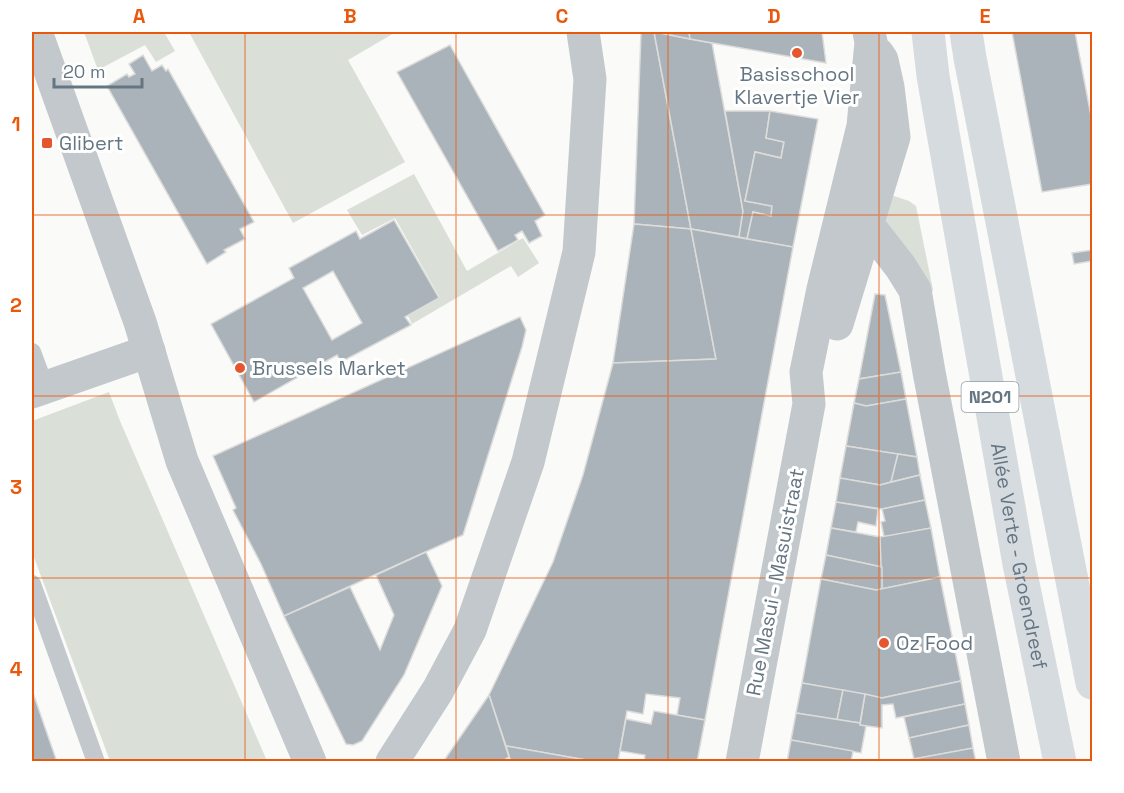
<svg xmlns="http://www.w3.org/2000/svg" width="1124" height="793" viewBox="0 0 1124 793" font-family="'Space Grotesk',sans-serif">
  <rect width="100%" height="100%" fill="#fafaf8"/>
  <g fill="#dadfd7">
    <path d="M 84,32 L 164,32 L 175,51 L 156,62 L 145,45 L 98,70 Z"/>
    <path d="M 189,32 L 396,32 L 348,60 L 405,162 L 293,223 Z"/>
    <path d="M 414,174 L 467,271 L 523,238 L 539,263 L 518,277 L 511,266 L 412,324 L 408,316 L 440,298 L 395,218 L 362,235 L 347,210 Z"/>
    <path d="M 891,195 L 909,201 L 916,206 L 933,290 L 932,292 L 882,224 Z"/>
    <path d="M 109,392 L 120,421 L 267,761 L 110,761 L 32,552 L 32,421 Z"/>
  </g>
  <g fill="#aab3b9" stroke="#dcdcda" stroke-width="1.5" fill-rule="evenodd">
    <path d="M 641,32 L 654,32 L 691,229 L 634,224 Z"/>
    <path d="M 654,32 L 712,43 L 743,211 L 739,237 L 691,229 Z"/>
    <path d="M 656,32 L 689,32 L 690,39 Z"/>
    <path d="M 689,32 L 747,33 L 747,32 L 822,32 L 826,63 L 690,39 Z"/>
    <path d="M 1012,32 L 1075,32 L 1092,121 L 1092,184 L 1042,192 Z"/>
    <path d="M 450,45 L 545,215 L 535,221 L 542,236 L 529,243 L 522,231 L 515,235 L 518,240 L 498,251 L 397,72 Z"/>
    <path d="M 143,55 L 152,71 L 162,65 L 166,71 L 168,69 L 254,222 L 240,229 L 245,239 L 224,250 L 226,252 L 207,264 L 107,86 L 127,74 L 129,77 L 135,74 L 129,64 Z"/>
    <path d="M 725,111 L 770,111 L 766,138 L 784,142 L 781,158 L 755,152 L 745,201 L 772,206 L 771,216 L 753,212 L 747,239 L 739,237 L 743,211 Z"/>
    <path d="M 770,111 L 818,119 L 793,247 L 747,239 L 753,212 L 771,216 L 772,206 L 745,201 L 755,152 L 781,158 L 784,142 L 766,138 Z"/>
    <path d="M 394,220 L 439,298 L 405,317 L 411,325 L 341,362 L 337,355 L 254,402 L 211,324 L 294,278 L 289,268 L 356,231 L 360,239 ZM 333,271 L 362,323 L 332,340 L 303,288 Z"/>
    <path d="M 634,224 L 691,229 L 716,359 L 613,363 Z"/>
    <path d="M 691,229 L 793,247 L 705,720 L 677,715 L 680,698 L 646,694 L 643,714 L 627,711 L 618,762 L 597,762 L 506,746 L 489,695 L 553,562 L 583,475 L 613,363 L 716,359 Z"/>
    <path d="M 1092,250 L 1092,261 L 1074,264 L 1072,253 Z"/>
    <path d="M 875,294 L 885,295 L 901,372 L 859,379 Z"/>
    <path d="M 520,317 L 526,330 L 522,347 L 463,535 L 284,616 L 261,564 L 233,510 L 236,508 L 213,456 Z"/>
    <path d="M 901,372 L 906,399 L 866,406 L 854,403 L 859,379 Z"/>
    <path d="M 906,399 L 917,457 L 846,446 L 854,403 L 866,406 Z"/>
    <path d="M 846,446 L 898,454 L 891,482 L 880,485 L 840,478 Z"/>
    <path d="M 898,454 L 917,457 L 920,475 L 891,482 Z"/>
    <path d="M 920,475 L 925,500 L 882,509 L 836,502 L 840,478 L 880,485 Z"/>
    <path d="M 925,500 L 931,528 L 884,537 L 881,522 L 885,521 L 882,509 Z"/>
    <path d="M 836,502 L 878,509 L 876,526 L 858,522 L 856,532 L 831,528 Z"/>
    <path d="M 831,528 L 880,537 L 882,567 L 826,555 Z"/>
    <path d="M 931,528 L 940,577 L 882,589 L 880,537 Z"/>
    <path d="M 426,552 L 442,586 L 404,675 L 362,741 L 353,745 L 346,744 L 284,616 L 350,587 L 380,650 L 394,615 L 376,575 Z"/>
    <path d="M 826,555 L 882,567 L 882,589 L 876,590 L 821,579 Z"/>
    <path d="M 940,577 L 961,681 L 882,698 L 802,683 L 821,579 L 876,590 Z"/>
    <path d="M 961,681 L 965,704 L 896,718 L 893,704 L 882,705 L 882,728 L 860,725 L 865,694 L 882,698 Z"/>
    <path d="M 802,683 L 843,690 L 837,720 L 796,713 Z"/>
    <path d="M 32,690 L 57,762 L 32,762 Z"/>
    <path d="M 843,690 L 865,694 L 860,723 L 837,720 Z"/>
    <path d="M 489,695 L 509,757 L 501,762 L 443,762 Z"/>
    <path d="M 965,704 L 969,725 L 909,738 L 904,717 Z"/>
    <path d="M 654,711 L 705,720 L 697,762 L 644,762 L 645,755 L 620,751 L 626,719 L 651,724 Z"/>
    <path d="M 796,713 L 860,723 L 860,725 L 866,726 L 861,753 L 791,740 Z"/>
    <path d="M 969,725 L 973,748 L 914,759 L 909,738 Z"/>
    <path d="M 791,740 L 853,751 L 851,762 L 787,762 Z"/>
    <path d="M 506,746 L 597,762 L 511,762 Z"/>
    <path d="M 973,748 L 976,762 L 908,762 L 908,760 Z"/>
  </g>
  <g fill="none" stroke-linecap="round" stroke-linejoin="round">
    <g stroke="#c3c8cc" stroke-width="18">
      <path d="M 32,352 L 45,387"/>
      <path d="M 32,584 L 96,762"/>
    </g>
    <g stroke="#c3c8cc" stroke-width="33">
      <path d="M 36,32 L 140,322 L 182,461 L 310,762"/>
      <path d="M 846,197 L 900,266 L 915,290 L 929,372 L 1004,762"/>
      <path d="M 837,324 L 894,137 L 888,87 L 882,60 L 878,54"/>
      <path d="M 32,392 L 149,351"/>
      <path d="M 392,762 L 438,690 L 470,630 L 528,462 L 579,252 L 590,79 L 583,32"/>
      <path d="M 742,762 L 809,404 L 806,372 L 823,289 L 863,126 L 871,42 L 869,32"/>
    </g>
    <g stroke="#d6dbdf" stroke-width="33">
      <path id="s1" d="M 928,32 L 933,76 L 1019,564 L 1060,762"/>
      <path d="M 966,32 L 970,58 L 1092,683"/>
    </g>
  </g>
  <path fill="none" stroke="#e8590c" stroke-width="1.5" stroke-opacity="0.55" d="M 245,32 L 245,762M 456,32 L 456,762M 668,32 L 668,762M 879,32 L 879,762M 32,215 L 1092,215M 32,396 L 1092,396M 32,578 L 1092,578"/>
  <g fill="#e4572e" stroke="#fff" stroke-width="2">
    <circle cx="797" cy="53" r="6"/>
    <rect x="41" y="137" width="12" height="12" rx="3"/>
    <circle cx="240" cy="368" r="6"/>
    <circle cx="884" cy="643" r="6"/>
  </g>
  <g text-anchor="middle" stroke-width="6" stroke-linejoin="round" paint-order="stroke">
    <rect fill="#fff" stroke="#939fa8" stroke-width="1.5" x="961.5" y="382" width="57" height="30" rx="4.5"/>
    <g font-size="18" font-weight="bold" fill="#657683">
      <text x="990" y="403">N201</text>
    </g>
    <g font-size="20" fill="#657683" stroke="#fff" text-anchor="start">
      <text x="797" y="81" text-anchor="middle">Basisschool<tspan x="797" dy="23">Klavertje Vier</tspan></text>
      <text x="59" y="150">Glibert</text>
      <text x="252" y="375">Brussels Market</text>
      <text x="896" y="650">Oz Food</text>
    </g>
    <g font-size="20" fill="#657683" stroke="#fff">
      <text dy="7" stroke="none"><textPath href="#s1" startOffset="532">Allée Verte - Groendreef</textPath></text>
      <text transform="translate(775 582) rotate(-79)" y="7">Rue Masui - Masuistraat</text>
    </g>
  </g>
  <rect width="1124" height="793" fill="none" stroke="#ffffff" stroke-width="66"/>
  <path d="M54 78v9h88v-9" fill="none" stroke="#657683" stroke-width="3"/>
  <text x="63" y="78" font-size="18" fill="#657683" stroke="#ffffff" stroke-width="4.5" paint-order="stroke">20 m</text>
  <rect x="33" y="33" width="1058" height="727" fill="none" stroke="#e8590c" stroke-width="2"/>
  <g font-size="20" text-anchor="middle" font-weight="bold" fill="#e8590c">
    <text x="139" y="23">A</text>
    <text x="350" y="23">B</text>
    <text x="562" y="23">C</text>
    <text x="774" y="23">D</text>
    <text x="985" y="23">E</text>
    <text x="16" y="131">1</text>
    <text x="16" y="312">2</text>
    <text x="16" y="494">3</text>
    <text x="16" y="676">4</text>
  </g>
</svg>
